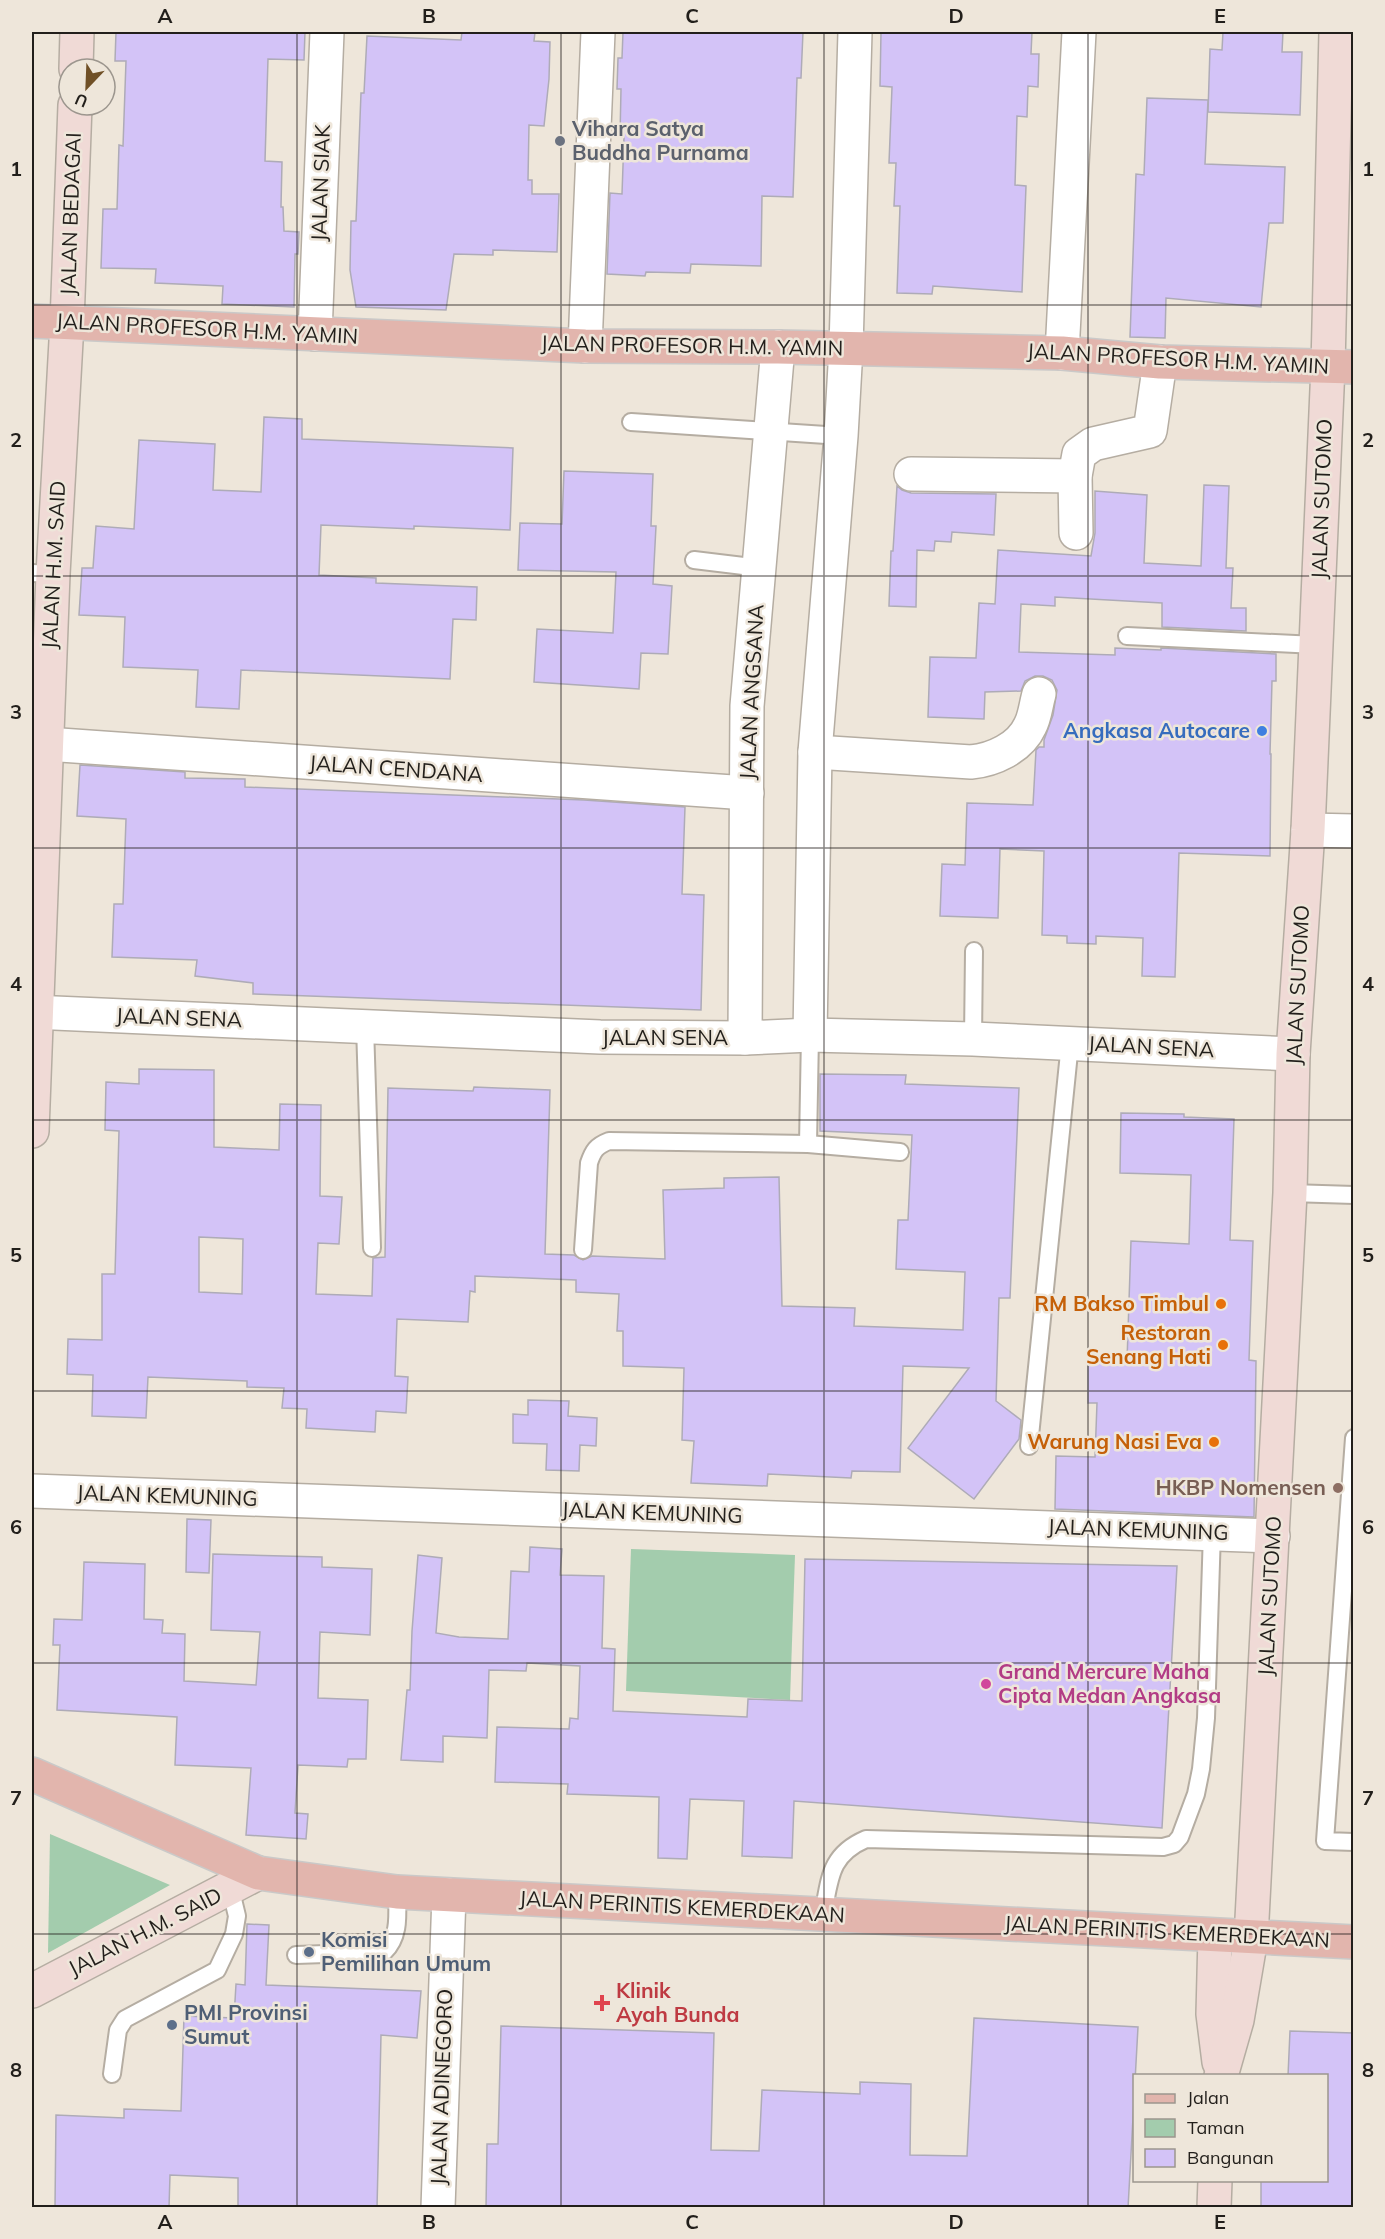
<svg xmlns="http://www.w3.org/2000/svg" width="1385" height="2239" viewBox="0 0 1385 2239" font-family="Mulish,sans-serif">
  <rect width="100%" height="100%" fill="#eee6da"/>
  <g fill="#a3ccad">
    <path d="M 631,1549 L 795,1555 L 790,1700 L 626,1691 Z"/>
    <path d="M 50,1834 L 170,1885 L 48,1953 Z"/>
  </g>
  <g fill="#d3c3f7" stroke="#aeabb7" stroke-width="1.5" fill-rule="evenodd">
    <path d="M 116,32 L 305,32 L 304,60 L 268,59 L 265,161 L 282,162 L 281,207 L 283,207 L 284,231 L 299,232 L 298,254 L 295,254 L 294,307 L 222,304 L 223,286 L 155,283 L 156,269 L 101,268 L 103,209 L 117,209 L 119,145 L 123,146 L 126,61 L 115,61 Z"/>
    <path d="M 462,32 L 535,32 L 534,41 L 550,42 L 549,79 L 544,126 L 529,125 L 528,180 L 532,180 L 532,194 L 559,194 L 557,252 L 493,250 L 493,255 L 454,254 L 446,310 L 356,307 L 350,270 L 351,221 L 356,221 L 361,93 L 364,93 L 367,36 L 461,40 Z"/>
    <path d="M 623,32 L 803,32 L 801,78 L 797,78 L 793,197 L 762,196 L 761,266 L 691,264 L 690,273 L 646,272 L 645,276 L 607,274 L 610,193 L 622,194 L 624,137 L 620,137 L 621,89 L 617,89 L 618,58 L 622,58 Z"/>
    <path d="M 881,32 L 1032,32 L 1031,54 L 1039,54 L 1038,87 L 1028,86 L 1027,117 L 1017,116 L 1015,185 L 1026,186 L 1022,292 L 933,286 L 932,294 L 897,293 L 900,206 L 894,206 L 896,163 L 889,163 L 892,87 L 880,86 Z"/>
    <path d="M 1223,32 L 1283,32 L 1282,52 L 1302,52 L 1300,115 L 1208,112 L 1210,49 L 1222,50 Z"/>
    <path d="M 1147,98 L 1208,100 L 1205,164 L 1285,167 L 1283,223 L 1269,223 L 1261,307 L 1166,298 L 1165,338 L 1130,337 L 1136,174 L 1144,175 Z"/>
    <path d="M 264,417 L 302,419 L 302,439 L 513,448 L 510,530 L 414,526 L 414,529 L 321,525 L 319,575 L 376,578 L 376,583 L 477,587 L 476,620 L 453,619 L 450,679 L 241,670 L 239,709 L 196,707 L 198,670 L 123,667 L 125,617 L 79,615 L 82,568 L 93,568 L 96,526 L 134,529 L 139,440 L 215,444 L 213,490 L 261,492 Z"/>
    <path d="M 564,471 L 653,474 L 651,526 L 656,526 L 653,584 L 672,586 L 668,654 L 641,653 L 639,689 L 534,682 L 537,629 L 613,633 L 616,572 L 518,570 L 520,523 L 562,524 Z"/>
    <path d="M 1204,485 L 1229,486 L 1226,568 L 1233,568 L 1231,608 L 1246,608 L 1246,631 L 1162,627 L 1162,603 L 1055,597 L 1055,606 L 1021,604 L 1019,652 L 1115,655 L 1115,648 L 1161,650 L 1161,648 L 1276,654 L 1276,681 L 1272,681 L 1270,754 L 1271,754 L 1270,856 L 1179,853 L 1175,977 L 1142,976 L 1143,938 L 1096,936 L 1096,944 L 1067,943 L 1067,936 L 1042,935 L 1044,851 L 1000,849 L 998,918 L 940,916 L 942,864 L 965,865 L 967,803 L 1033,805 L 1036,750 L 1039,747 L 1044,747 L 1044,740 L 1053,715 L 1057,690 L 1052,680 L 1043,676 L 1035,676 L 1025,681 L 1021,691 L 985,692 L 984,719 L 928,717 L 930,657 L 976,658 L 979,603 L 995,604 L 998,550 L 1091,556 L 1095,533 L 1095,491 L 1147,495 L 1144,563 L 1201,566 Z"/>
    <path d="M 897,486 L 902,490 L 911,493 L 996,494 L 994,535 L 952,532 L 951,542 L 935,541 L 934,551 L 917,550 L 916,607 L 889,606 L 891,551 L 893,551 Z"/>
    <path d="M 80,765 L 185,772 L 185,778 L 245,779 L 245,787 L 584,800 L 685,807 L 682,894 L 704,895 L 701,1010 L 253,994 L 253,983 L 195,976 L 197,960 L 112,957 L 114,904 L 123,904 L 126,819 L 77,816 Z"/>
    <path d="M 139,1069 L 214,1070 L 214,1147 L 279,1150 L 280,1104 L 321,1105 L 320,1196 L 342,1197 L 339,1244 L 318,1243 L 316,1294 L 372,1296 L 373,1258 L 385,1257 L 388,1088 L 473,1091 L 474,1087 L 550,1090 L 545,1254 L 574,1255 L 583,1260 L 592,1256 L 665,1259 L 663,1190 L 724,1188 L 724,1178 L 779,1177 L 782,1306 L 855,1308 L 854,1326 L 963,1330 L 965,1272 L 896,1269 L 898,1220 L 908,1220 L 912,1135 L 820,1131 L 820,1074 L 906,1075 L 905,1084 L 1019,1088 L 1010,1298 L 999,1298 L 996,1401 L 1021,1420 L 1019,1439 L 974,1499 L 908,1448 L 969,1368 L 903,1366 L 900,1472 L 852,1471 L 851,1478 L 768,1474 L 767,1486 L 691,1483 L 694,1441 L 682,1440 L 684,1368 L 623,1366 L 623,1331 L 617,1331 L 619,1294 L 576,1292 L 576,1280 L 475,1276 L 475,1292 L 470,1291 L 468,1322 L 397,1319 L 395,1376 L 408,1377 L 406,1413 L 376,1411 L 375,1432 L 306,1428 L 307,1409 L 282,1408 L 284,1388 L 247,1387 L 247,1381 L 148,1377 L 146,1418 L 92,1416 L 93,1375 L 67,1374 L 68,1339 L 102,1340 L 102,1274 L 115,1274 L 119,1131 L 105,1130 L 106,1082 L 139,1084 ZM 199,1237 L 243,1239 L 242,1294 L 199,1292 Z"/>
    <path d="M 1121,1113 L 1184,1114 L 1184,1117 L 1234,1119 L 1230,1240 L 1253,1241 L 1249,1360 L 1256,1361 L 1254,1517 L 1055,1509 L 1056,1456 L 1095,1457 L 1097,1403 L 1088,1403 L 1088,1360 L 1127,1361 L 1131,1241 L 1189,1244 L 1191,1175 L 1120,1173 Z"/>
    <path d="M 528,1400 L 569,1401 L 568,1416 L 597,1418 L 596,1446 L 580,1445 L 579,1471 L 546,1470 L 547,1444 L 513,1443 L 513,1414 L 528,1415 Z"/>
    <path d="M 187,1519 L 211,1520 L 209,1573 L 186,1572 Z"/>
    <path d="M 530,1547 L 562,1549 L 560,1575 L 604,1576 L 602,1648 L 615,1649 L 613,1711 L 747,1717 L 748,1699 L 802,1701 L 805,1559 L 1177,1566 L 1162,1828 L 794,1801 L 792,1858 L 742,1856 L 744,1801 L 690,1799 L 687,1859 L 658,1858 L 659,1797 L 567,1794 L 568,1784 L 495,1782 L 497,1727 L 569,1729 L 570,1718 L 578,1719 L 580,1666 L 527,1663 L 526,1671 L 489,1670 L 487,1738 L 443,1736 L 443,1762 L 401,1760 L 407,1690 L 410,1690 L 412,1631 L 418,1555 L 442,1558 L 436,1633 L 459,1637 L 508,1639 L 511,1571 L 529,1572 Z"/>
    <path d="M 213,1554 L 322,1557 L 322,1567 L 372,1569 L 370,1635 L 320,1632 L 318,1698 L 368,1700 L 366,1759 L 348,1759 L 347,1767 L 298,1765 L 295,1813 L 308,1814 L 306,1839 L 246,1835 L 251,1768 L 175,1765 L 177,1717 L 57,1710 L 60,1645 L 53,1645 L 54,1619 L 82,1620 L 84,1562 L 145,1564 L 144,1619 L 163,1620 L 162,1633 L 185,1634 L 184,1681 L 256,1685 L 260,1632 L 211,1630 Z"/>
    <path d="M 247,1924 L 269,1925 L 266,1985 L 421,1991 L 417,2038 L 381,2035 L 377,2208 L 238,2208 L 238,2178 L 170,2175 L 169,2208 L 55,2208 L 56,2115 L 124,2118 L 124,2109 L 181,2111 L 184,2016 L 234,2018 L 236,1984 L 245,1985 Z"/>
    <path d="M 974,2018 L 1138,2027 L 1128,2208 L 486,2208 L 487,2144 L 498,2144 L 501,2026 L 714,2033 L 711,2150 L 759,2151 L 762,2090 L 860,2094 L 860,2082 L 911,2084 L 910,2155 L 967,2156 Z"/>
    <path d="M 1290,2031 L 1353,2033 L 1353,2208 L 1261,2208 L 1261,2181 L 1326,2181 L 1326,2076 L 1288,2076 Z"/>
  </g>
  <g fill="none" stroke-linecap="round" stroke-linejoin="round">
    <defs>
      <g id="lane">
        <path d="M 631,422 L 841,436"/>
        <path d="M 694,560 L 760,568"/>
        <path d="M 32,573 L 53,574"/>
        <path d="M 1127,636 L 1316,645"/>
        <path d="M 365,1026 L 372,1248"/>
        <path d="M 973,1039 L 974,951"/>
        <path d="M 808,1144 L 810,1035"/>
        <path d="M 1290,1193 L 1354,1195"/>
        <path d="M 583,1250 L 589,1163 C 593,1151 596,1146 609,1141 L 808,1144 L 900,1152"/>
        <path d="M 1354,1438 L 1325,1841 L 1354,1842"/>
        <path d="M 1029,1446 L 1070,1043"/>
        <path d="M 823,1914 C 830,1879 829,1855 866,1839 L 1163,1847 L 1174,1844 L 1180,1837 L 1196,1794 L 1201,1769 L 1206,1718 L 1212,1532"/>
        <path d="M 296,1955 L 384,1952 C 401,1936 397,1912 397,1892"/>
        <path d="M 112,2074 L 118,2030 L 125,2019 L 217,1970 L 234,1934 L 237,1916 L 230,1887"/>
      </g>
      <g id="street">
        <path d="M 315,334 L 327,32"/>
        <path d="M 585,346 L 598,32"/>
        <path d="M 1062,353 L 1079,32"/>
        <path d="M 911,474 L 1075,476"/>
        <path d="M 1076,533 L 1075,476 L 1079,454 L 1093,444 L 1150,431 L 1160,362"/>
        <path d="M 46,744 L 747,793"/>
        <path d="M 815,752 L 971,762 C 993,760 1020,748 1030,726 C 1035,717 1036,704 1039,694"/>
        <path d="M 1308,830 L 1354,831"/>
        <path d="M 32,1012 L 600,1037 L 745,1038 L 810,1035 L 973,1039 L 1293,1054"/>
        <path d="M 810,1035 L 815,752 L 841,436 L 846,348 L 855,32"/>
        <path d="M 745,1038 L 747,706 L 778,347"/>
        <path d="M 32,1491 L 1273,1536"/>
        <path d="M 438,2208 L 449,1895"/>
      </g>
      <g id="secondary">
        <path d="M 76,69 L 77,32"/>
        <path d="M 32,1131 L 53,574 L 67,323 L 75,105"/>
        <path d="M 1215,1936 L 1213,2014 L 1219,2062"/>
        <path d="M 32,1991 L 258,1873"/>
        <path d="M 1221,2076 L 1237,2020 L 1251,1938 L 1290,1193 L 1293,1054 L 1308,830 L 1328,366 L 1336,32"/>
        <path d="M 1214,2208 L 1215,2180"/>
      </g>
      <g id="primary">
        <path d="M 32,321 L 585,346 L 778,347 L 1062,353 L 1160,362 L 1354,367"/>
        <path d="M 32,1774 L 258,1873 L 397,1892 L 1354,1942"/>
      </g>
    </defs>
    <use href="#lane" stroke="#b5ada2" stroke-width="20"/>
    <use href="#street" stroke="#b5ada2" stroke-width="36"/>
    <use href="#secondary" stroke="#b5ada2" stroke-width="36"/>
    <use href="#primary" stroke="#cac9c8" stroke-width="36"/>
    <use href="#lane" stroke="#fff" stroke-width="16"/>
    <use href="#street" stroke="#fff" stroke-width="33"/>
    <use href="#secondary" stroke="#f0dad6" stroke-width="33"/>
    <use href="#primary" stroke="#e2b5ad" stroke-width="33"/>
  </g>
  <path fill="none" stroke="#221f1b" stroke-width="1.5" stroke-opacity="0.55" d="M 297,32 L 297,2208M 561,32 L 561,2208M 824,32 L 824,2208M 1088,32 L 1088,2208M 32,305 L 1354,305M 32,576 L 1354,576M 32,848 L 1354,848M 32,1120 L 1354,1120M 32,1391 L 1354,1391M 32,1663 L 1354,1663M 32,1934 L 1354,1934"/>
  <circle fill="#6b7280" stroke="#eee6da" stroke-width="2" cx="560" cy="141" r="6"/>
  <circle fill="#3f7fe0" stroke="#eee6da" stroke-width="2" cx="1262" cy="731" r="6"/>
  <g fill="#e8710a" stroke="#eee6da" stroke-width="2">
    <circle cx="1221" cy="1304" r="6"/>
    <circle cx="1223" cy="1345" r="6"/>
    <circle cx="1214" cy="1442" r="6"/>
  </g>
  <circle fill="#8d6e63" stroke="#eee6da" stroke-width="2" cx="1338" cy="1488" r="6"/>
  <circle fill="#d1479c" stroke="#eee6da" stroke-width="2" cx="986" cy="1684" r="6"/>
  <g fill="#5c6f8a" stroke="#eee6da" stroke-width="2">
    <circle cx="309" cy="1952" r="6"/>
    <circle cx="172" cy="2025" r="6"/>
  </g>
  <path fill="#e0444e" stroke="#eee6da" stroke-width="2" d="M599 1994h6v6h6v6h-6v6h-6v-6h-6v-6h6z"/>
  <g text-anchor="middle" stroke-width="5" stroke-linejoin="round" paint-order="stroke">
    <g font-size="21" font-weight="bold" fill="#5b616d" stroke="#eee6da" text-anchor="start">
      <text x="572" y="136">Vihara Satya<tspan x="572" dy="24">Buddha Purnama</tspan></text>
    </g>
    <g font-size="21" fill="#221f1b" stroke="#eee6da">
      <text transform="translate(321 183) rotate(-88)" y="7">JALAN SIAK</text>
      <text transform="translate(71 214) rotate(-88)" y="7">JALAN BEDAGAI</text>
      <text transform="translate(207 329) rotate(3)" y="7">JALAN PROFESOR H.M. YAMIN</text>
      <text transform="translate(692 346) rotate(1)" y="7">JALAN PROFESOR H.M. YAMIN</text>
      <text transform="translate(1178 359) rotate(3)" y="7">JALAN PROFESOR H.M. YAMIN</text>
      <text transform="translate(1322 499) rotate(-88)" y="7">JALAN SUTOMO</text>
      <text transform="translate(54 565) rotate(-87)" y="7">JALAN H.M. SAID</text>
      <text transform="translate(752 692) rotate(-87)" y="7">JALAN ANGSANA</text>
      <text transform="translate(396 769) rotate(4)" y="7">JALAN CENDANA</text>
      <text transform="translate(1298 985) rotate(-87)" y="7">JALAN SUTOMO</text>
      <text transform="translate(179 1018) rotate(2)" y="7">JALAN SENA</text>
      <text x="665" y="1045">JALAN SENA</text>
      <text transform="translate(1151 1047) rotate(3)" y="7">JALAN SENA</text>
      <text transform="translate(167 1496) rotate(2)" y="7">JALAN KEMUNING</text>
      <text transform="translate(652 1513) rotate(2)" y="7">JALAN KEMUNING</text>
      <text transform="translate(1138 1530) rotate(2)" y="7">JALAN KEMUNING</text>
      <text transform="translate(1270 1596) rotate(-87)" y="7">JALAN SUTOMO</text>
      <text transform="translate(682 1907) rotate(3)" y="7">JALAN PERINTIS KEMERDEKAAN</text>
      <text transform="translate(145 1932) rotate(-27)" y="7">JALAN H.M. SAID</text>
      <text transform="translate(1167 1932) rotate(3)" y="7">JALAN PERINTIS KEMERDEKAAN</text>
      <text transform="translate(442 2087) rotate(-88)" y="7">JALAN ADINEGORO</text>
    </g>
    <g font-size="21" font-weight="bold" fill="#366cbe" stroke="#eee6da" text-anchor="end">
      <text x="1250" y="738">Angkasa Autocare</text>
    </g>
    <g font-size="21" font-weight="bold" fill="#c56008" stroke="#eee6da" text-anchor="end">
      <text x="1209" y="1311">RM Bakso Timbul</text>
      <text x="1211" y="1340">Restoran<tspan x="1211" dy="24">Senang Hati</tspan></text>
      <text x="1202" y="1449">Warung Nasi Eva</text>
    </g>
    <g font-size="21" font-weight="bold" fill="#785e54" stroke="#eee6da" text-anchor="end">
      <text x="1326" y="1495">HKBP Nomensen</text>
    </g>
    <g font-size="21" font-weight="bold" fill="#b23c85" stroke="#eee6da" text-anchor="start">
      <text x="998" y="1679">Grand Mercure Maha<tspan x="998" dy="24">Cipta Medan Angkasa</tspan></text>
    </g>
    <g font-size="21" font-weight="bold" fill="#4e5e75" stroke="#eee6da" text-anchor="start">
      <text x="321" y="1947">Komisi<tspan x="321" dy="24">Pemilihan Umum</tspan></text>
      <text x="184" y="2020">PMI Provinsi<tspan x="184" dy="24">Sumut</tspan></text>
    </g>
    <g font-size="21" font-weight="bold" fill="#be3a42" stroke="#eee6da" text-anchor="start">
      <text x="616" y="1998">Klinik<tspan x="616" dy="24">Ayah Bunda</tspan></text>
    </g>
  </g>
  <rect width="1385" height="2239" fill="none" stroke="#eee6da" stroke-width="66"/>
  <rect x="1133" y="2074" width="195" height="108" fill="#eee6da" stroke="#9c968e" stroke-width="1.5"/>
  <rect x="1145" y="2094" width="30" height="9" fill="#e2b5ad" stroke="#9c968e" stroke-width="1.5"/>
  <text x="1187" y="2104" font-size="18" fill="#221f1b">Jalan</text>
  <rect x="1145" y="2119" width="30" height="18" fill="#a3ccad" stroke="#9c968e" stroke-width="1.5"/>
  <text x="1187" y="2134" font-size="18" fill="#221f1b">Taman</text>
  <rect x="1145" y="2149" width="30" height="18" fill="#d3c3f7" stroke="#9c968e" stroke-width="1.5"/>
  <text x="1187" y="2164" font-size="18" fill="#221f1b">Bangunan</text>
  <g transform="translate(87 87) rotate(203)"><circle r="28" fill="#eee6da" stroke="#9c968e" stroke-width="1.5"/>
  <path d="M0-4.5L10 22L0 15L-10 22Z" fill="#705026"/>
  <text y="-9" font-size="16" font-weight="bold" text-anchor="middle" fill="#221f1b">U</text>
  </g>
  <rect x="33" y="33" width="1319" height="2173" fill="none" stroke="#221f1b" stroke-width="2"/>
  <g font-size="20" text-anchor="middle" font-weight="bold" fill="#221f1b">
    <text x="165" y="23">A</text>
    <text x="429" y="23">B</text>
    <text x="692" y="23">C</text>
    <text x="956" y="23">D</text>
    <text x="1220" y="23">E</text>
    <text x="16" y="176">1</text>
    <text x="1368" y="176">1</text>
    <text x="16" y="447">2</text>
    <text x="1368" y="447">2</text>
    <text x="16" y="719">3</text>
    <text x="1368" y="719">3</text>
    <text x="16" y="991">4</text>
    <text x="1368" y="991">4</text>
    <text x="16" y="1262">5</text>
    <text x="1368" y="1262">5</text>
    <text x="16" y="1534">6</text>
    <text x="1368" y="1534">6</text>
    <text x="16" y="1805">7</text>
    <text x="1368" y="1805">7</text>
    <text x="16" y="2077">8</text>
    <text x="1368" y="2077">8</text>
    <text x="165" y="2229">A</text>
    <text x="429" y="2229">B</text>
    <text x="692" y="2229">C</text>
    <text x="956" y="2229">D</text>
    <text x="1220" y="2229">E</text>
  </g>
</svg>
